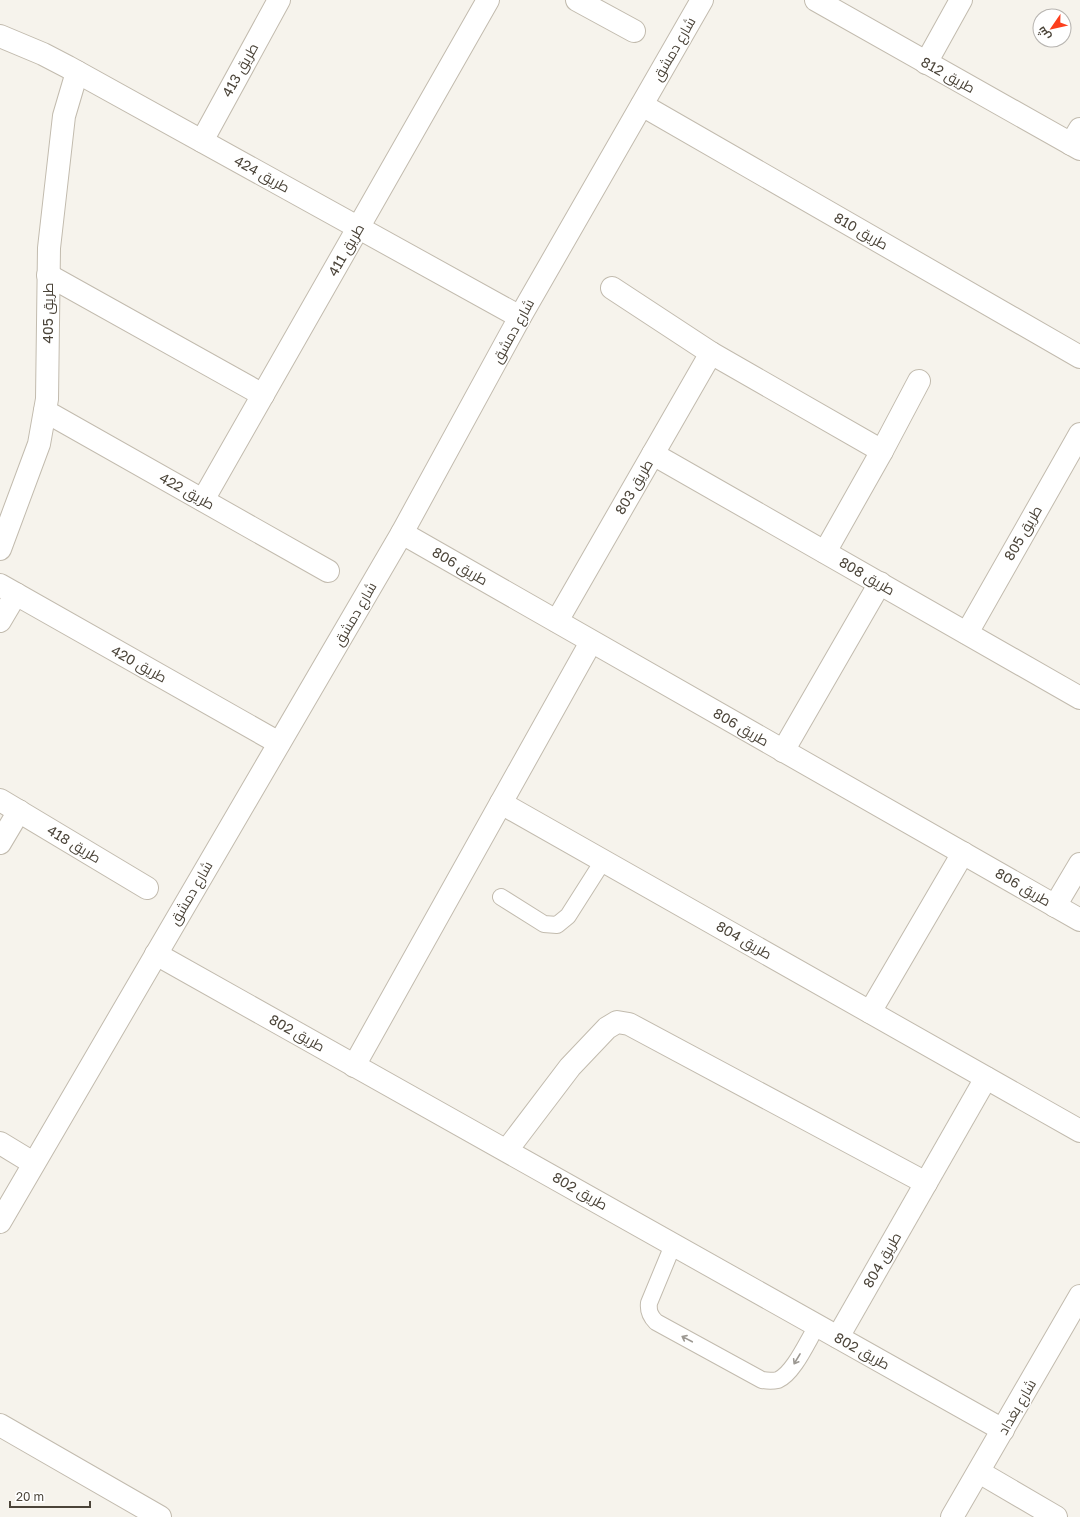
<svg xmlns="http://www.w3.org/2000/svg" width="1080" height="1517" viewBox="0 0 1080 1517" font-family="'Golos Text',Cairo,sans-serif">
  <rect width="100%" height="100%" fill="#f6f3ec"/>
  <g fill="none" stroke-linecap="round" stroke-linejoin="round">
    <defs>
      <g id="service">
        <path d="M 501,897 L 544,924 L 557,925 L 568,916 L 603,861"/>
        <path d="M 673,1245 L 649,1303 C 648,1311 650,1316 656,1322 L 762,1380 C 768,1381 773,1381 778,1380 C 794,1373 808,1340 817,1326"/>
      </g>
      <g id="minor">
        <path d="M 577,0 L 634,31"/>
        <path d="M 816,0 L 1080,149"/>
        <path d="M 0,36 L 43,54 L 68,67 L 520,317"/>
        <path d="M 926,63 L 961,0"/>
        <path d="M 642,105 L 1080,357"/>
        <path d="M 202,141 L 279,0"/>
        <path d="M 1071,144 L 1080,129"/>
        <path d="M 48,275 L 263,395"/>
        <path d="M 612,288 L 711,353 L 882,451"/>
        <path d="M 45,411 L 328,571"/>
        <path d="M 653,454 L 1080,698"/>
        <path d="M 203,500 L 488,0"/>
        <path d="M 402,533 L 1080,920"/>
        <path d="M 0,549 L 39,444 L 47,399 L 49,248 L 64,116 L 77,72"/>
        <path d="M 825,552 L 882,451 L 919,381"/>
        <path d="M 0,585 L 279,743"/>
        <path d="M 0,621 L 16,594"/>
        <path d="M 557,621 L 711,353"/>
        <path d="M 967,633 L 1080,434"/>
        <path d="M 783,751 L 880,583"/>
        <path d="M 0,800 L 147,888"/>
        <path d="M 501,803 L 1080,1131"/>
        <path d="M 0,843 L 19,811"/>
        <path d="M 1055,906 L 1080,864"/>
        <path d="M 156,954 L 1003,1430"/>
        <path d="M 870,1012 L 963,853"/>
        <path d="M 354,1066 L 591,642"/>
        <path d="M 0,1143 L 33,1163"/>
        <path d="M 507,1150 L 570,1067 L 607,1028 L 617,1022 L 629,1024 L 926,1183"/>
        <path d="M 0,1222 L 402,533 L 520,317 L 702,0"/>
        <path d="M 838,1337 L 986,1078"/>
        <path d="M 0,1425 L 160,1517"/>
        <path d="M 979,1472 L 1056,1517"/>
      </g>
      <path id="tertiary" d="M 952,1517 L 1080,1296"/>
    </defs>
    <use href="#service" stroke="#c2bbae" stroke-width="18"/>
    <use href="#minor" stroke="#c2bbae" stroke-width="24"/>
    <use href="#tertiary" stroke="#c2bbae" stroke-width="24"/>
    <use href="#service" stroke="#fff" stroke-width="16"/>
    <use href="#minor" stroke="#fff" stroke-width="22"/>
    <use href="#tertiary" stroke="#fff" stroke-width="22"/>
  </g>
  <defs><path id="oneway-shaft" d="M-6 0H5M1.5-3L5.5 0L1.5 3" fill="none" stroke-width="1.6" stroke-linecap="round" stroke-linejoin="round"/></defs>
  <g stroke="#9c9892">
    <use href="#oneway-shaft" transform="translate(687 1339) rotate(-152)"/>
    <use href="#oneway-shaft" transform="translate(797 1359) rotate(121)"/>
  </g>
  <g text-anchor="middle" stroke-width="3" stroke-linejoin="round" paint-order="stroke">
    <g font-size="14" fill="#4b4439" stroke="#fff">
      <text transform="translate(674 49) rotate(-60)" y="5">شارع دمشق</text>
      <text transform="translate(240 70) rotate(-61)" y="5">طريق 413</text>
      <text transform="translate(948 75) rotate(29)" y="5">طريق 812</text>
      <text transform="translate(262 174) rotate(29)" y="5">طريق 424</text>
      <text transform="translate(861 231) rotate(30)" y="5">طريق 810</text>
      <text transform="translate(346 250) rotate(-60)" y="5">طريق 411</text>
      <text transform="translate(48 313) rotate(-90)" y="5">طريق 405</text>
      <text transform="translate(513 331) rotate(-61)" y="5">شارع دمشق</text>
      <text transform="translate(634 487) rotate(-60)" y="5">طريق 803</text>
      <text transform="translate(187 491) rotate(29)" y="5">طريق 422</text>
      <text transform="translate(1023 533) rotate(-60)" y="5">طريق 805</text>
      <text transform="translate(460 566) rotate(30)" y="5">طريق 806</text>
      <text transform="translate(867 576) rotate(30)" y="5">طريق 808</text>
      <text transform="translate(355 614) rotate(-60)" y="5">شارع دمشق</text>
      <text transform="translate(139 664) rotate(29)" y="5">طريق 420</text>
      <text transform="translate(741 727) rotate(30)" y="5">طريق 806</text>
      <text transform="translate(74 844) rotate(31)" y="5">طريق 418</text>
      <text transform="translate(1023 887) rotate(30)" y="5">طريق 806</text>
      <text transform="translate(191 893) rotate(-60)" y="5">شارع دمشق</text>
      <text transform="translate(744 940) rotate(30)" y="5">طريق 804</text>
      <text transform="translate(297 1033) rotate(29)" y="5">طريق 802</text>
      <text transform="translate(580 1191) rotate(30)" y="5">طريق 802</text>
      <text transform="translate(882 1260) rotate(-60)" y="5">طريق 804</text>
      <text transform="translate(862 1351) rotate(29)" y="5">طريق 802</text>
      <text transform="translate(1017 1407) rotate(-60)" y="5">شارع بغداد</text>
    </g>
  </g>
  <g transform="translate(1052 28) rotate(236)"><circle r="19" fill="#ffffff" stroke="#b7b4b0"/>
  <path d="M0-3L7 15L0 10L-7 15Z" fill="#fc3f1d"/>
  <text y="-6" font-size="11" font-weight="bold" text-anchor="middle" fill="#4b4439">ش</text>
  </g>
  <path d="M10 1501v6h80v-6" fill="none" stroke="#4b4439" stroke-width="2"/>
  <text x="16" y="1501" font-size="12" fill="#4b4439" stroke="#ffffff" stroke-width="3" paint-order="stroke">20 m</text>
</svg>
